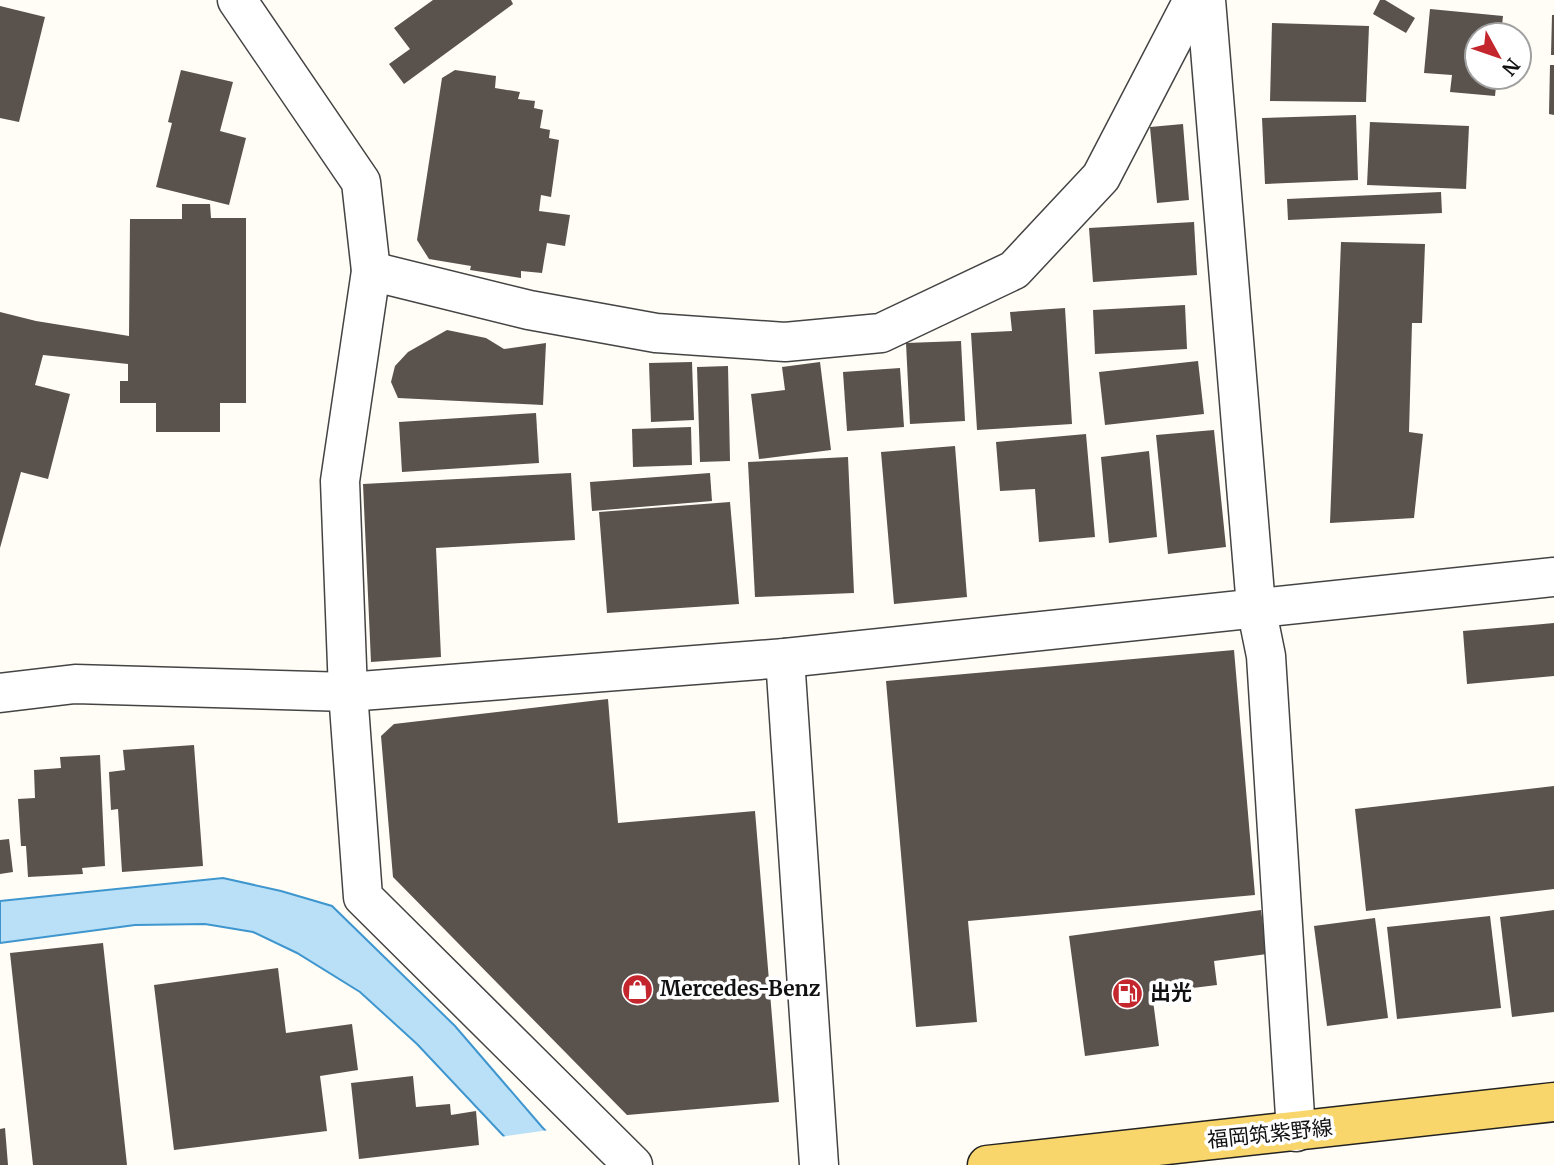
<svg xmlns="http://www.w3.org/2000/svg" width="1554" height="1165" viewBox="0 0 1554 1165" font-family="Merriweather,'Noto Sans JP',serif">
  <rect width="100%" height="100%" fill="#fffdf5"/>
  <path fill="#b9e0f7" stroke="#3f96cf" stroke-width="2" d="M 223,878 L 281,891 L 332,906 L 455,1026 L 542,1127 L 578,1165 L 531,1165 L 417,1044 L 360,992 L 297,953 L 253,932 L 205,924 L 135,925 L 0,943 L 0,901 Z"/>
  <path fill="#fffdf5" d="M 549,1130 L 582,1165 L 526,1165 L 500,1137 Z"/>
  <g fill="#5a524d">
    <path d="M 433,0 L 511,0 L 513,4 L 404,84 L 389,64 L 410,49 L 394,28 Z"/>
    <path d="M 1380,0 L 1385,0 L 1415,18 L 1406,33 L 1373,14 Z"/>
    <path d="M 0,6 L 45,17 L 19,122 L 0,118 Z"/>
    <path d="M 1430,9 L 1503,16 L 1501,35 L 1477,35 L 1477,77 L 1497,77 L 1495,96 L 1450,92 L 1452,75 L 1424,73 Z"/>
    <path d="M 1552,15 L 1554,15 L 1554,55 L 1551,55 Z"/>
    <path d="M 1272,23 L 1369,26 L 1366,102 L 1270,101 Z"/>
    <path d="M 1550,65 L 1554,65 L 1554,115 L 1549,114 Z"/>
    <path d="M 181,70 L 233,82 L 220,131 L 246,138 L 229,205 L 156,187 L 172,123 L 168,122 Z"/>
    <path d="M 455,70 L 496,76 L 495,88 L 520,92 L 518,99 L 535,101 L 534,108 L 543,110 L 540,128 L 550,130 L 549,138 L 559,140 L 551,197 L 541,195 L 539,211 L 570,215 L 565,246 L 547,243 L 542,273 L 521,271 L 521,278 L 470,270 L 471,266 L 429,259 L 417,240 L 442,78 Z"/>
    <path d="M 1356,115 L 1358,180 L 1265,184 L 1262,118 Z"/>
    <path d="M 1370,122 L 1469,126 L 1466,189 L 1367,185 Z"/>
    <path d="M 1183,124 L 1189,200 L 1157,203 L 1150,127 Z"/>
    <path d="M 1441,192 L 1442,213 L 1288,220 L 1287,199 Z"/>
    <path d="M 182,204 L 210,204 L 211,218 L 246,218 L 246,403 L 220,403 L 220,432 L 156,432 L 156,403 L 120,403 L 120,381 L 128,381 L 128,364 L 43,355 L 35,385 L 70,394 L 48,479 L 21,472 L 0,548 L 0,312 L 36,321 L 129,336 L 130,219 L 182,219 Z"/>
    <path d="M 1194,222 L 1197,275 L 1093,282 L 1089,228 Z"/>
    <path d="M 1341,242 L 1425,244 L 1422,323 L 1412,323 L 1409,432 L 1423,434 L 1414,518 L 1330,523 Z"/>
    <path d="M 1185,305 L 1187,349 L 1095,354 L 1093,310 Z"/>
    <path d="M 1065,308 L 1072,424 L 977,430 L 971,333 L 1012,331 L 1010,312 Z"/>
    <path d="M 447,330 L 486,338 L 504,349 L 546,343 L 543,405 L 398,398 L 391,382 L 395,366 L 408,352 Z"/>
    <path d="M 961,341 L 965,421 L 910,424 L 906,343 Z"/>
    <path d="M 1198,361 L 1204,414 L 1105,425 L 1099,372 Z"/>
    <path d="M 692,362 L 694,420 L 651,422 L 649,363 Z"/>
    <path d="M 820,362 L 831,450 L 759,459 L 751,394 L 785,390 L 782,367 Z"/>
    <path d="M 728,366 L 730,461 L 700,462 L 697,367 Z"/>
    <path d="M 900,368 L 904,427 L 847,431 L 843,372 Z"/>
    <path d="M 536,413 L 539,463 L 402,472 L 399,422 Z"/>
    <path d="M 691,427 L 692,465 L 633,467 L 632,429 Z"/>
    <path d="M 1214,430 L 1226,547 L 1168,554 L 1156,435 Z"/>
    <path d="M 1086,434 L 1095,537 L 1039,542 L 1035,489 L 1000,491 L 996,442 Z"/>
    <path d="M 955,446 L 967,597 L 894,604 L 881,452 Z"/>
    <path d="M 1149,451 L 1157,537 L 1109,543 L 1101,457 Z"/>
    <path d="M 848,457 L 854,593 L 755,597 L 748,462 Z"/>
    <path d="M 571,473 L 575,540 L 436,548 L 441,657 L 371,662 L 363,484 Z"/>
    <path d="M 710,473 L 712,501 L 592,511 L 590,482 Z"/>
    <path d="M 730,502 L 739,604 L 607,613 L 599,512 Z"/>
    <path d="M 1554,623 L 1554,676 L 1467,684 L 1463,631 Z"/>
    <path d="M 1234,650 L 1255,895 L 968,921 L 977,1022 L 916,1027 L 886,681 Z"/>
    <path d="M 608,699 L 618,823 L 755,811 L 779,1102 L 627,1115 L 393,877 L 381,736 L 394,724 Z"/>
    <path d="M 194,745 L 203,866 L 122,872 L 118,809 L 111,810 L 109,772 L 125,770 L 123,750 Z"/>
    <path d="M 100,755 L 105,866 L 82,868 L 83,874 L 28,877 L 26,846 L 21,846 L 18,799 L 35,798 L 34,770 L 61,768 L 60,757 Z"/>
    <path d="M 1554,786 L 1554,889 L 1366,911 L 1355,809 Z"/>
    <path d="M 9,839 L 13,872 L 0,874 L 0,840 Z"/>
    <path d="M 1261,910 L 1267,954 L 1214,961 L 1217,985 L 1152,993 L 1159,1046 L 1085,1056 L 1069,936 Z"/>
    <path d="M 1554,910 L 1554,1012 L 1512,1017 L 1500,917 Z"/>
    <path d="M 1490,916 L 1501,1008 L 1397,1019 L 1387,927 Z"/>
    <path d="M 1375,918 L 1388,1018 L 1327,1026 L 1314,926 Z"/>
    <path d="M 103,943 L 127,1165 L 33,1165 L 10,953 Z"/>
    <path d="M 278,968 L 286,1033 L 352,1024 L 358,1070 L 320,1076 L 327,1131 L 174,1150 L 154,985 Z"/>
    <path d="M 413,1076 L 416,1107 L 450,1104 L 451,1115 L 476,1111 L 479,1145 L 359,1159 L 351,1083 Z"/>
    <path d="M 5,1128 L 8,1165 L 0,1165 L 0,1129 Z"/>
  </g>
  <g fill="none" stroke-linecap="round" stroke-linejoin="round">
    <defs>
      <g id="minor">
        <path d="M 237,0 L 361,182 L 371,271 L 340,481 L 348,692 L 363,897 L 633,1165"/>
        <path d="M 1206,0 L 1256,607 L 1266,656 L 1296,1132"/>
        <path d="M 371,271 L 529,310 L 656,333 L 785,342 L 881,333 L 1014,270 L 1101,177 L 1193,0"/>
        <path d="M 785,658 L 819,1165"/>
        <path d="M 0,693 L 75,684 L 348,692 L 785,658 L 1554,577"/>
      </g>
      <path id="major" d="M 987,1165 L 1554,1102"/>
    </defs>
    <use href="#minor" stroke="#444" stroke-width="41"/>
    <use href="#major" stroke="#222" stroke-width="41"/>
    <use href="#minor" stroke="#fff" stroke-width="38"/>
    <use href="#major" stroke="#f9d66b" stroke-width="38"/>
  </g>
  <defs>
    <symbol id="shop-disc" viewBox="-11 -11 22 22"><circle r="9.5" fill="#c4262e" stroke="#fff"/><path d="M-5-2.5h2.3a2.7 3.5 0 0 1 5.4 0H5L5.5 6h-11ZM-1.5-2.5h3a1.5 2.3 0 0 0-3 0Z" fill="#fff"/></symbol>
    <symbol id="fuel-disc" viewBox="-11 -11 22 22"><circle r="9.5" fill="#c4262e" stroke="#fff"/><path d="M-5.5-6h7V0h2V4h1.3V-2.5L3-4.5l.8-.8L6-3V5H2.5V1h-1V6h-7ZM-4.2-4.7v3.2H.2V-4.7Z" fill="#fff"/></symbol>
  </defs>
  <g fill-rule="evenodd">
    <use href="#shop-disc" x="620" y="972" width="35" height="35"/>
    <use href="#fuel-disc" x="1110" y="976" width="35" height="35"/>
  </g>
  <g text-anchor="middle" stroke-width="7" stroke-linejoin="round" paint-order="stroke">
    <g font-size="21" font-weight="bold" fill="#111" stroke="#fff" text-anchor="start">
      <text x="660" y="996">Mercedes-Benz</text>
      <text x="1150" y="1000">出光</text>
    </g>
    <g font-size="21" fill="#111" stroke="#fff">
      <text transform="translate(1270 1134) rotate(-6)" y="7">福岡筑紫野線</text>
    </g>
  </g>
  <g transform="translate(1498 56) rotate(130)"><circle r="33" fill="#ffffff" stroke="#a0a0a0" stroke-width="2"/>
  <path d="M0-5L12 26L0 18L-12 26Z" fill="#c4262e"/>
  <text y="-10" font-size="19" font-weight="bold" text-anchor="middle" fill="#111111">N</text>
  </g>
</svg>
